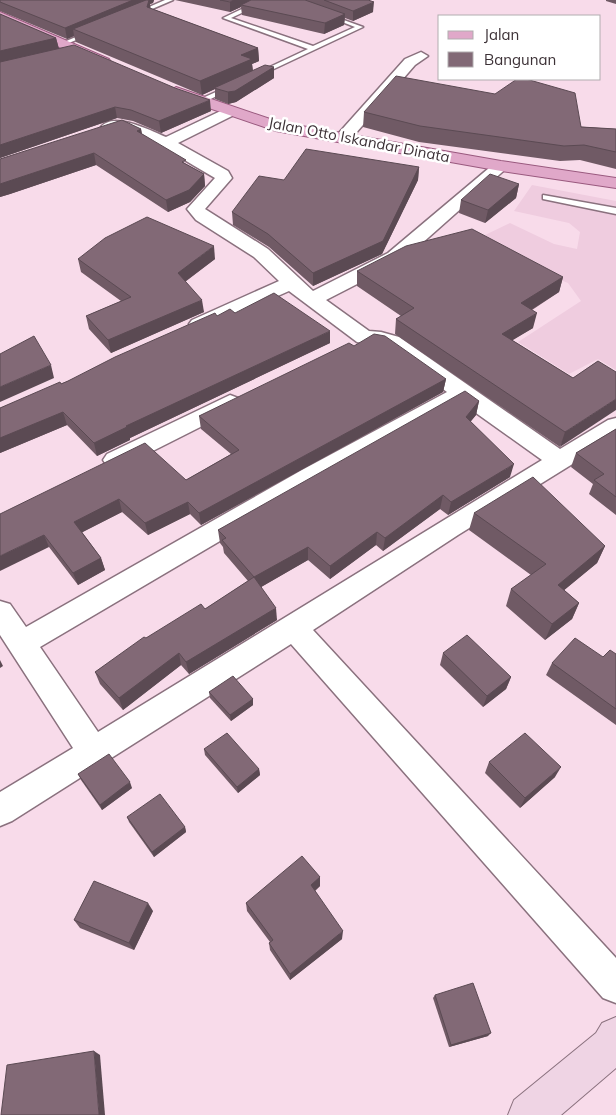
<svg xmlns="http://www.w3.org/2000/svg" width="616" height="1115" viewBox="0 0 616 1115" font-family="Mulish,sans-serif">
  <rect width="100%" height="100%" fill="#f8dbea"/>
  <path fill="#efccdf" d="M 532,185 L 616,201 L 616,370 L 598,359 L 569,374 L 518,342 L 581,301 L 568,283 L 543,273 L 485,235 L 510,223 L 554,244 L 577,249 L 580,232 L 569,223 L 514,211 Z"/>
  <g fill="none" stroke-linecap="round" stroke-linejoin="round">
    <defs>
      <g id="service">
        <path d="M 165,0 L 173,0 L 138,15 L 133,14 Z"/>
        <path d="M 261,0 L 269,0 L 231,18 L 313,46 L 355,27 L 327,16 L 327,14 L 363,27 L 261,75 L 257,75 L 257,73 L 308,49 L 223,18 Z"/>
        <path d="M 88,32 L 93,33 L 64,45 L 59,44 Z"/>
        <path d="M 227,87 L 232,88 L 203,103 L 196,101 Z"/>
        <path d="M 543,195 L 616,208 L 616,214 L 543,199 Z"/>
      </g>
      <g id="minor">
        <path d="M 421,52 L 428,56 L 415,65 L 349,141 L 337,141 L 335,138 L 337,135 L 405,59 Z"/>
        <path d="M 229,107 L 234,109 L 237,112 L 234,115 L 178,143 L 228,171 L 232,178 L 205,209 L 268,249 L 313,291 L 388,253 L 495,163 L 507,163 L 509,166 L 402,261 L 326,300 L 369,331 L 381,332 L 399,337 L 560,449 L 608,420 L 616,418 L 616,437 L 458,535 L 313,630 L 616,958 L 616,1003 L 603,998 L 291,644 L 12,821 L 0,826 L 0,792 L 73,748 L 0,635 L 0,601 L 10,604 L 26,627 L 302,470 L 447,392 L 385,347 L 357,342 L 289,291 L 206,328 L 199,330 L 192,328 L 189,324 L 192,320 L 279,281 L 254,257 L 196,220 L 187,209 L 215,178 C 187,162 158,142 127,132 C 119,129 107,136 101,127 C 113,111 152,131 166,137 ZM 462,403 L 542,460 L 98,732 L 40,647 L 320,482 Z"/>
        <path d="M 230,395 L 238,398 L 241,403 L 238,408 L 123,466 L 115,469 L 107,466 L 103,460 L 107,454 Z"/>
      </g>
      <path id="secondary" d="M 616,1017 L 616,1068 L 561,1115 L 508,1115 L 514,1100 L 596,1033 L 602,1023 Z"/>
      <g id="primary">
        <path d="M 0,12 L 109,59 L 111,62 L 104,66 L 99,65 L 0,21 Z"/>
        <path d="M 176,87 L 279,122 L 501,161 L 616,178 L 616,188 L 501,171 L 276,131 L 171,95 L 168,92 Z"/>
      </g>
    </defs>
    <use href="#service" stroke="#8a717e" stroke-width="3"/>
    <use href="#minor" stroke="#8a717e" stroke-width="3"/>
    <use href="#secondary" stroke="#8a717e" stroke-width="2"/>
    <use href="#primary" stroke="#99597e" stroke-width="2"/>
    <use href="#service" fill="#fff" fill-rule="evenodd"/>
    <use href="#minor" fill="#fff" fill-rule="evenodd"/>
    <use href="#secondary" fill="#efd4e4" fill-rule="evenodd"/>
    <use href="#primary" fill="#e0a8c9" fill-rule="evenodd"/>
  </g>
  <g fill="#705a65">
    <path d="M 0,0 L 154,0 L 153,3 L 150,4 L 150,8 L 258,48 L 259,61 L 252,64 L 253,71 L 274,67 L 274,78 L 236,102 L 228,104 L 215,99 L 215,89 L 202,95 L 76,42 L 74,36 L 67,39 L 0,11 Z"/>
    <path d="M 175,0 L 368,0 L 373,12 L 353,21 L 345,18 L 344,25 L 324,34 L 242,15 L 241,7 L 230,12 Z"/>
    <path d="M 606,0 L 616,0 L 616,4 L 606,1 Z"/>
    <path d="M 0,14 L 56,38 L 59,49 L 211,111 L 161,133 L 133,121 L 117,118 L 0,158 Z"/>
    <path d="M 364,112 L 616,129 L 616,169 L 580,160 L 560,161 L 419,142 L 363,127 Z"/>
    <path d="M 141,129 L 142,134 L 186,164 L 204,174 L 205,186 L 190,202 L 168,212 L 96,165 L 10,194 L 0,197 L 0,159 Z"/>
    <path d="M 419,167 L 418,180 L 382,254 L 313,286 L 269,247 L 233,225 L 232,212 L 284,180 Z"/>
    <path d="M 519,184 L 516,198 L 485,223 L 459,213 L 461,200 Z"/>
    <path d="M 78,259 L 215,259 L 185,282 L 204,312 L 111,353 L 89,329 L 86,316 L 121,301 L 81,272 Z"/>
    <path d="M 357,271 L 563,277 L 559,292 L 532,310 L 533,328 L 512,340 L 573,378 L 598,361 L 560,447 L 395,334 L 396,319 L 401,316 L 357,286 Z"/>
    <path d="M 235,313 L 330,343 L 130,438 L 130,440 L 97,456 L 67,425 L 0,453 L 0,408 L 68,381 L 217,316 Z"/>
    <path d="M 354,346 L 446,379 L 443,392 L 201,525 L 190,514 L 148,535 L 122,512 L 82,532 L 101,558 L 105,570 L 78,585 L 49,547 L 0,514 L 186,480 L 231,454 L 201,429 L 199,416 Z"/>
    <path d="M 479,401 L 476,415 L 470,422 L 510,477 L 448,515 L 440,509 L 383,551 L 376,545 L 330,579 L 308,560 L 261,587 L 277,620 L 189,674 L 181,665 L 123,710 L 100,684 L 95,672 L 146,638 L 205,609 L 248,581 L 224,553 L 223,547 L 220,543 L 218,530 Z"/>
    <path d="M 616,429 L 616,515 L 589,494 L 593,484 L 571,467 L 576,453 Z"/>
    <path d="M 474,513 L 605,546 L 597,563 L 564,590 L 579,603 L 572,619 L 545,640 L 506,606 L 511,589 L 531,575 L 469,530 Z"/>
    <path d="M 443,653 L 511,677 L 506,689 L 483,707 L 440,665 Z"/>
    <path d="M 616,654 L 616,725 L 546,675 L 552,663 L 603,657 Z"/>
    <path d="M 209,692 L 253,699 L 253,705 L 231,721 L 210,698 Z"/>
    <path d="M 204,749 L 259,769 L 260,775 L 238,793 L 205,755 Z"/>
    <path d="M 489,762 L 555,777 L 520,808 L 485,773 Z"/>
    <path d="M 78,774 L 132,788 L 102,810 L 81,780 Z"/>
    <path d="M 127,817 L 185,827 L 186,832 L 154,857 L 129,822 Z"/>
    <path d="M 320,877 L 320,886 L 315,891 L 342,939 L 290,980 L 270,950 L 269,943 L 270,942 L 247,911 L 246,903 Z"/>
    <path d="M 153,911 L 134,950 L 80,928 L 74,920 Z"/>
    <path d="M 435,995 L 488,1036 L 449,1047 L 433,998 Z"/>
  </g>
  <g fill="#5b4a53">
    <path d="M 133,0 L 154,0 L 153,3 L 150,4 L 151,11 L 73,29 L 74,36 L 67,39 L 65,28 Z"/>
    <path d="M 234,0 L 257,0 L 241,5 L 241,7 L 230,12 L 230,2 Z"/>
    <path d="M 374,2 L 373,12 L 353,21 L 353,11 Z"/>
    <path d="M 345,14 L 344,25 L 324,34 L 325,23 Z"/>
    <path d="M 56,38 L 59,49 L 0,63 L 0,51 Z"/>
    <path d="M 258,48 L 259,61 L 252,64 L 253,72 L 214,88 L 215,89 L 202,95 L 200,81 L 241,55 Z"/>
    <path d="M 274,67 L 274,78 L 236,102 L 228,104 L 228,92 Z"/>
    <path d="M 210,100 L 211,111 L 161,133 L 159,121 Z"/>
    <path d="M 115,107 L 117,118 L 0,158 L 0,145 Z"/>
    <path d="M 141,129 L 143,141 L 137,131 Z"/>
    <path d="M 94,153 L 96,165 L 10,194 L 0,197 L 0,184 Z"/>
    <path d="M 419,167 L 418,180 L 382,254 L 313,286 L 313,273 Z"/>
    <path d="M 204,174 L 205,186 L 190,202 L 168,212 L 166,200 Z"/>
    <path d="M 519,184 L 516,198 L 485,223 L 488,210 Z"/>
    <path d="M 214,246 L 215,259 L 179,286 L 178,273 Z"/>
    <path d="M 563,277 L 559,292 L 518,318 L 521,303 Z"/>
    <path d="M 202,300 L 204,312 L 111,353 L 108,340 Z"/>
    <path d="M 537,313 L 533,328 L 498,349 L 502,334 Z"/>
    <path d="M 330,331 L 330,343 L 130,438 L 130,440 L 97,456 L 94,443 L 126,426 Z"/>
    <path d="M 51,365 L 54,378 L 0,402 L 0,387 Z"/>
    <path d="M 446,379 L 443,392 L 201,525 L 199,513 Z"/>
    <path d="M 616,399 L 616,410 L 560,447 L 565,432 Z"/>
    <path d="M 479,401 L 476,415 L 463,431 L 466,417 Z"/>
    <path d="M 63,412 L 67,425 L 0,453 L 0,438 Z"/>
    <path d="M 514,464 L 510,477 L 448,515 L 451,502 Z"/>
    <path d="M 443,495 L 440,509 L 383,551 L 385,538 Z"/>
    <path d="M 119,499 L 122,512 L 79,534 L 74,522 Z"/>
    <path d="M 188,502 L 190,514 L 148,535 L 145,523 Z"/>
    <path d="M 377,532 L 376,545 L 330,579 L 330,566 Z"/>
    <path d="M 44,535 L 49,547 L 0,571 L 0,556 Z"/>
    <path d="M 605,546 L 597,563 L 551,601 L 558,585 Z"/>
    <path d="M 308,547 L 308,560 L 256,590 L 254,577 Z"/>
    <path d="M 101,558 L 105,570 L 78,585 L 73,573 Z"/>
    <path d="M 579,603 L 572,619 L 545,640 L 552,624 Z"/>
    <path d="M 276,608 L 277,620 L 189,674 L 186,662 Z"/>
    <path d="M 179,653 L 181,665 L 123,710 L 119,698 Z"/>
    <path d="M 0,660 L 3,666 L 0,668 Z"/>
    <path d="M 511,677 L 506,689 L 483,707 L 487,696 Z"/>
    <path d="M 253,699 L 253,705 L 231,721 L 230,715 Z"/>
    <path d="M 561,767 L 555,777 L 520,808 L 525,798 Z"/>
    <path d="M 259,769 L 260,775 L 238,793 L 237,787 Z"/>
    <path d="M 130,782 L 132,788 L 102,810 L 100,805 Z"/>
    <path d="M 185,827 L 186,832 L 154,857 L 152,852 Z"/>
    <path d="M 320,877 L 320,886 L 311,894 L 311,885 Z"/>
    <path d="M 148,903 L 153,911 L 134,950 L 129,943 Z"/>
    <path d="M 343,931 L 342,939 L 290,980 L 290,974 Z"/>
    <path d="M 491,1033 L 488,1036 L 449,1047 L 451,1045 Z"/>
    <path d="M 94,1051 L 100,1055 L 105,1115 L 99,1115 Z"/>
  </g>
  <g fill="#826976" stroke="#5b4a53">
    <path d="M 0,0 L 133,0 L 65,28 L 0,2 Z"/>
    <path d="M 146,0 L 149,0 L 147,7 L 258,48 L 241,55 L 252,59 L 200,81 L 73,29 Z"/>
    <path d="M 220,0 L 234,0 L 230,2 Z"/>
    <path d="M 251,0 L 305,0 L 345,14 L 325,23 L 241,5 Z"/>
    <path d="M 324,0 L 368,0 L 374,2 L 353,11 Z"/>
    <path d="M 0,14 L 56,38 L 0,51 Z"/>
    <path d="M 74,45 L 175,88 L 210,100 L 159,121 L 131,110 L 115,107 L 0,145 L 0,62 Z"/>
    <path d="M 265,65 L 274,67 L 235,91 L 228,92 L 214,88 Z"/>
    <path d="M 396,76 L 495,94 L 517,79 L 526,79 L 575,93 L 581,127 L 616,129 L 616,152 L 584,145 L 564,146 L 420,126 L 364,112 Z"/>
    <path d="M 122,120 L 141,129 L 137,131 L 186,160 L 182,162 L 204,174 L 189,190 L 166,200 L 94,153 L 0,184 L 0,159 Z"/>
    <path d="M 306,149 L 419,167 L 383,241 L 313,273 L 268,234 L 232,212 L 259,176 L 284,180 Z"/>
    <path d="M 490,174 L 519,184 L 488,210 L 461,200 Z"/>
    <path d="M 147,217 L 214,246 L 178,273 L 202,300 L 108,340 L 86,316 L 131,297 L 78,259 L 105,238 Z"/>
    <path d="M 472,229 L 563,277 L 521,303 L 537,313 L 502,334 L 573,378 L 598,361 L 616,372 L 616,399 L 565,432 L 396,319 L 414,308 L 357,271 L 406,246 Z"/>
    <path d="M 274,293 L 330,331 L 126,426 L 127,427 L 94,443 L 63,412 L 0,438 L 0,408 L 60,382 L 61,384 L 68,381 L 115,357 L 215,313 L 217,316 L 230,309 L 235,313 Z"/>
    <path d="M 374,334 L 385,336 L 446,379 L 199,513 L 188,502 L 145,523 L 119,499 L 74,522 L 101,558 L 73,573 L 44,535 L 0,556 L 0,514 L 145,443 L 186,480 L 239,450 L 199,416 L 349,343 L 354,346 Z"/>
    <path d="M 34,336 L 51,365 L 0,387 L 0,354 Z"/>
    <path d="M 465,391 L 479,401 L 466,417 L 514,464 L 451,502 L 443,495 L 385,538 L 377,532 L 330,566 L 308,547 L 254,577 L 222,540 L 226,538 L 218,530 Z"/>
    <path d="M 616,429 L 616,497 L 594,480 L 604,474 L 576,453 Z"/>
    <path d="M 533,477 L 605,546 L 558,585 L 579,603 L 552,624 L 511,589 L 546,564 L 474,513 Z"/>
    <path d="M 254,577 L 276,608 L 186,662 L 179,653 L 119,698 L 95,672 L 144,637 L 146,638 L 201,604 L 205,609 Z"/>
    <path d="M 467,635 L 511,677 L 487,696 L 443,653 Z"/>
    <path d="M 575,638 L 603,657 L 610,650 L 616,654 L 616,709 L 552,663 Z"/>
    <path d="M 233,676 L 253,699 L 230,715 L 209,692 Z"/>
    <path d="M 227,733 L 259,769 L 237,787 L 204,749 Z"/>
    <path d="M 525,733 L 561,767 L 525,798 L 489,762 Z"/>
    <path d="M 109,754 L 130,782 L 100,805 L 78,774 Z"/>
    <path d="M 160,794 L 185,827 L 152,852 L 127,817 Z"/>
    <path d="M 302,856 L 320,877 L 311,885 L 343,931 L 290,974 L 269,943 L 273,940 L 246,903 Z"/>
    <path d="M 94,881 L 148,903 L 129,943 L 74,920 Z"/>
    <path d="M 473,983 L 491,1033 L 451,1045 L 435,995 Z"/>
    <path d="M 94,1051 L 99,1115 L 1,1115 L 7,1065 Z"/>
  </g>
  <g text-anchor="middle" stroke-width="5" stroke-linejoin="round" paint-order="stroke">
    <g font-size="15" fill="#3c3136" stroke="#fff">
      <text transform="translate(359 140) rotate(11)" y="5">Jalan Otto Iskandar Dinata</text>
    </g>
  </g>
  <rect x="438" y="15" width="162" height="65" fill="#ffffff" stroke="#b1adaf"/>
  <rect x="448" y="31" width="25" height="8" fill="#e0a8c9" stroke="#b1adaf"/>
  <text x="484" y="40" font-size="15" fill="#3c3136">Jalan</text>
  <rect x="448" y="52" width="25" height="15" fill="#826976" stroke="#b1adaf"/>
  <text x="484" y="65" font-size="15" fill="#3c3136">Bangunan</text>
</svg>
